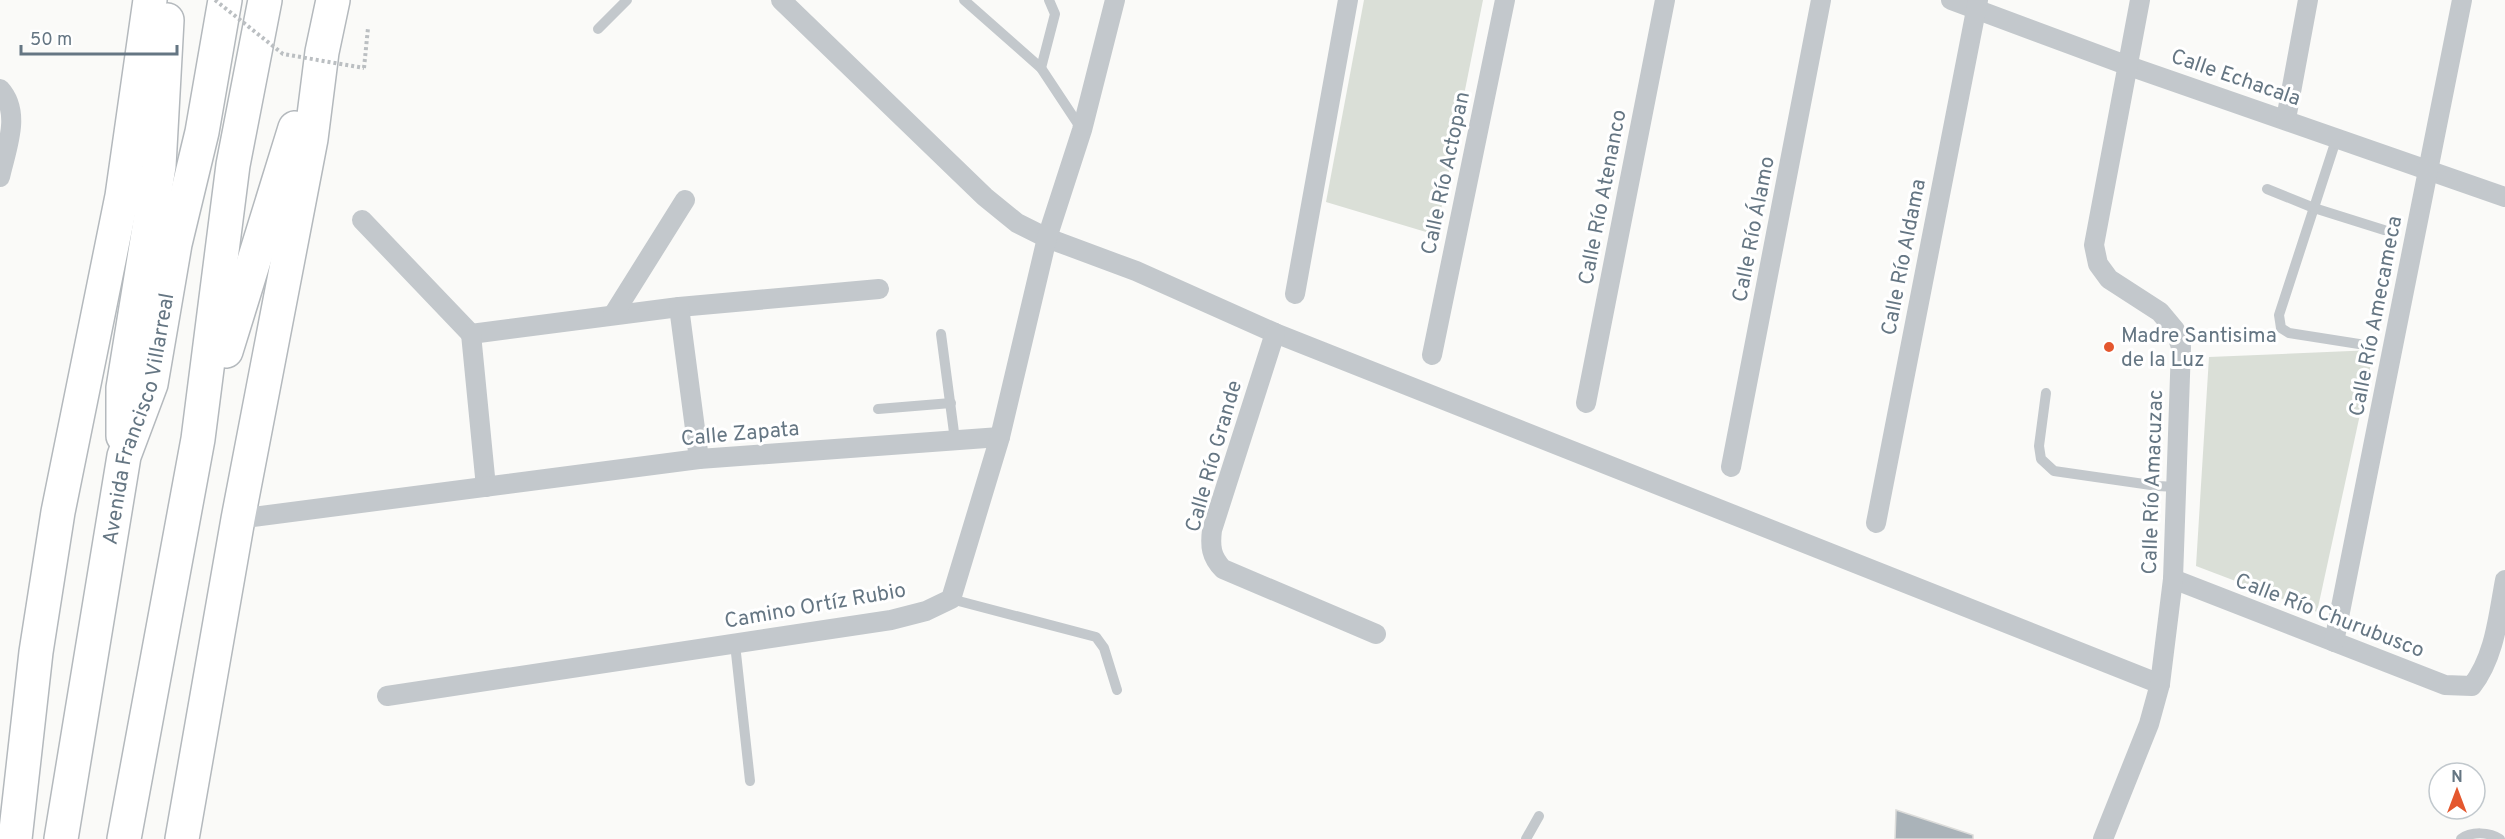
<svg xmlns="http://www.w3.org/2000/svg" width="2505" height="839" viewBox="0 0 2505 839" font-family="Overpass,sans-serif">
  <rect width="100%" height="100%" fill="#fafaf8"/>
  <g fill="#dadfd7">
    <path d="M 1364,0 L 1483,0 L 1436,235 L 1326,202 Z"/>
    <path d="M 2374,350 L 2317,612 L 2196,566 L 2209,357 Z"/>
  </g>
  <path fill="#aab3b9" stroke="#dcdcda" stroke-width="1.5" d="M 1896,810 L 1973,835 L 1973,839 L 1895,839 Z"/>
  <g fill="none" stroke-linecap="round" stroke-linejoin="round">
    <defs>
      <g id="trunk">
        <path d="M 226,351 L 295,128"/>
        <path d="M 123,436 L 123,388 L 159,166 L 167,20"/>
        <path d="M 15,839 L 36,652 L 58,512 L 122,196 L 150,0"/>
        <path id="s1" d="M 61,839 L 124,456 L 151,384 L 175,244 L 202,132 L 225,0"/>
        <path d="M 124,839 L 198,439 L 233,165 L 265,0"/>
        <path d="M 182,839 L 238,519 L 311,139 L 322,52 L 333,0"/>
      </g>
    </defs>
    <use href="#trunk" stroke="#b4b9bd" stroke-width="36"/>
    <path stroke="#bbbfc2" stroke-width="4" stroke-dasharray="3 3" stroke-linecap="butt" d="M 364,68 L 368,28"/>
    <g stroke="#c3c8cc" stroke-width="10">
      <path d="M 964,0 L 1041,68 L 1082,130"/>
      <path d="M 598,29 L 627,0"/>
      <path d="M 1041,68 L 1055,14 L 1049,0"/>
      <path d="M 2337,137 L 2279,315 L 2281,328 L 2289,333 L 2359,344"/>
      <path d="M 2267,189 L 2314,208 L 2384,230"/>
      <path d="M 941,334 L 955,440"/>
      <path d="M 2046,393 L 2039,446 L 2041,459 L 2054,471 L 2158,486 L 2176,487"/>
      <path d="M 878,409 L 951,403"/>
      <path d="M 951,599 L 1096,637 L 1104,648 L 1117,690"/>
      <path d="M 735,644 L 750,781"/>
      <path d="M 1526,839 L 1539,816"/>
      <path d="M 2461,839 C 2471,831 2490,832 2500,839"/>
    </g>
    <g stroke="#c3c8cc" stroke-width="20">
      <path d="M 781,0 L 985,197 L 1017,223 L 1047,238 L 1136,271 L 1275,333 L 2160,684"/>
      <path d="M 1951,0 L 2126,65 L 2505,197"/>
      <path d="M 0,89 C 22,113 6,149 0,177"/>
      <path d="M 2286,119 L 2308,0"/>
      <path d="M 362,220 L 471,334 L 679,307 L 879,289"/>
      <path d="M 1295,294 L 1348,0"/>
      <path d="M 679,307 L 699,459"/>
      <path d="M 613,315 L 685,200"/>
      <path d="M 1275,333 L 1212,530 C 1210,546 1211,557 1223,569 L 1376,634"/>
      <path d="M 471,334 L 486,487"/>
      <path d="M 1432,355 L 1505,0"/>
      <path d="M 1586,403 L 1665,0"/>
      <path d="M 1731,467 L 1821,0"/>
      <path d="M 238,519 L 699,459 L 1000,437"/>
      <path d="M 1876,523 L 1978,0"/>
      <path d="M 2173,579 L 2445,685 L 2472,686 C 2495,656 2498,617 2505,580"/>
      <path d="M 2334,642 L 2462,0"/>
      <path d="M 387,696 L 891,620 L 926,611 L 951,599 L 1000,437 L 1047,238 L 1082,130 L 1115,0"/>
      <path d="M 2103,839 L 2149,724 L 2160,684 L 2173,579 L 2181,347 L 2175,330 L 2160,312 L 2109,279 L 2098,264 L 2094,245 L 2140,0"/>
    </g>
    <use href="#trunk" stroke="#fff" stroke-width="33"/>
    <path stroke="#bbbfc2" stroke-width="4" stroke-dasharray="3 3" stroke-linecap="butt" d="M 215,0 L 283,54 L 364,68"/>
  </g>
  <circle fill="#e4572e" stroke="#fff" stroke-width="2" cx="2109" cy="347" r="6"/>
  <g text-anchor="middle" stroke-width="6" stroke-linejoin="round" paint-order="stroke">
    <g font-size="21" fill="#657683" stroke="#fff">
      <text transform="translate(2236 77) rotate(19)" y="7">Calle Echacala</text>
      <text transform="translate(1445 173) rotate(-78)" y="7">Calle Río Actopan</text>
      <text transform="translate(1602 197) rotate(-79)" y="7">Calle Río Atenanco</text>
      <text transform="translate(1753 229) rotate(-79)" y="7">Calle Río Álamo</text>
      <text transform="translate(1903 257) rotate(-79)" y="7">Calle Río Aldama</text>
      <text transform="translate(2375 316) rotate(-79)" y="7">Calle Río Amecameca</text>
      <text dy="7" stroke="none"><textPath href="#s1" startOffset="428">Avenida Francisco Villarreal</textPath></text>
      <text transform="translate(740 433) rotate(-5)" y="7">Calle Zapata</text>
      <text transform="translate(1213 456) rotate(-74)" y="7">Calle Río Grande</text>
      <text transform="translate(2152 482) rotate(-88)" y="7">Calle Río Amacuzac</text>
      <text transform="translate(815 605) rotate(-10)" y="7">Camino Ortíz Rubio</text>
      <text transform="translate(2330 615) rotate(21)" y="7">Calle Río Churubusco</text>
    </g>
    <g font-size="21" fill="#657683" stroke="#fff" text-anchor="start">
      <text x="2121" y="342">Madre Santisima<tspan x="2121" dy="24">de la Luz</tspan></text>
    </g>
  </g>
  <g transform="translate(2457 791)"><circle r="28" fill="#ffffff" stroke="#c1c8cd" stroke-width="1.5"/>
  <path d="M0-4.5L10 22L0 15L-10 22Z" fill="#e4572e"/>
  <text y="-9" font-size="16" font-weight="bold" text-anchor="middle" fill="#657683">N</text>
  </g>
  <path d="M21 45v9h156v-9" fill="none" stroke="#657683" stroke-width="3"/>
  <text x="30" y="45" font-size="18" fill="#657683" stroke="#ffffff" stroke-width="4.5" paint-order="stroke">50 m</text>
</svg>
